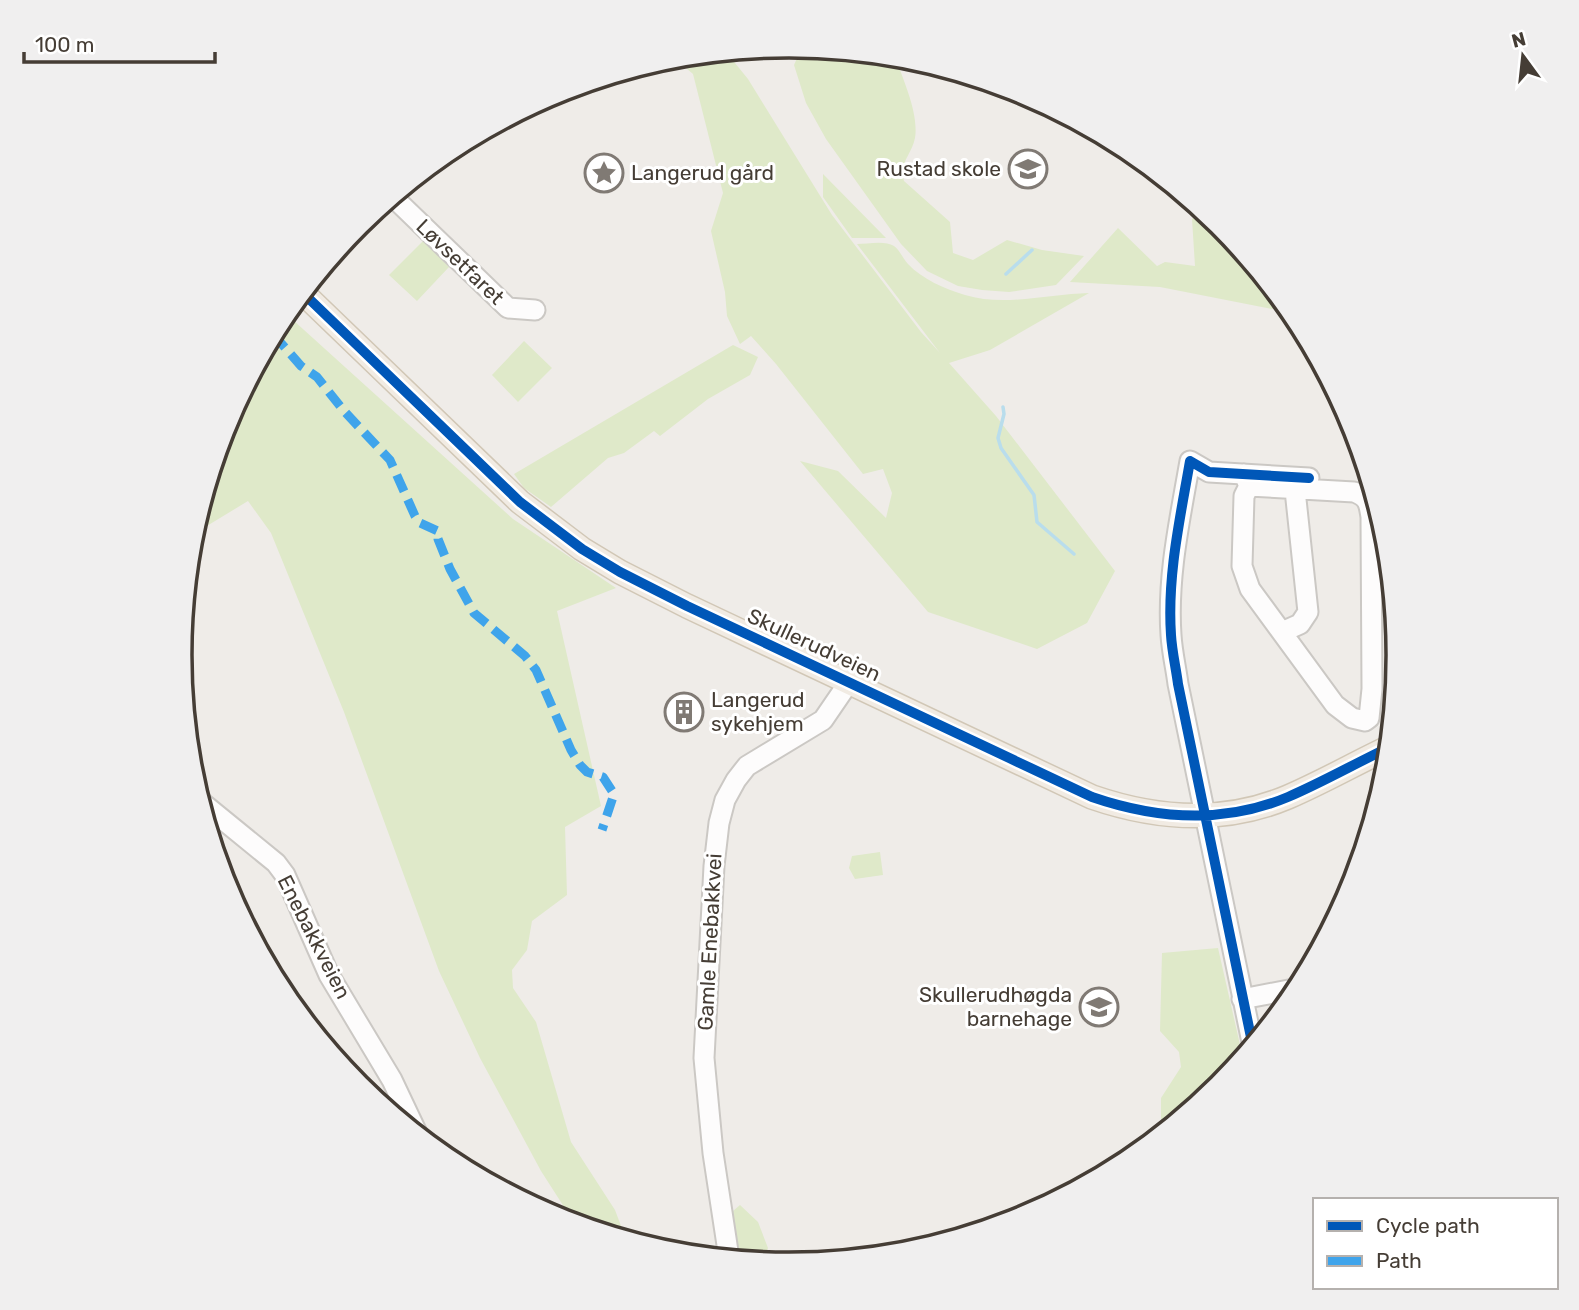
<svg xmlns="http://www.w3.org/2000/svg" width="1579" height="1310" viewBox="0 0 1579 1310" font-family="Rubik,sans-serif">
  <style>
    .green { fill: #dfe9c9 }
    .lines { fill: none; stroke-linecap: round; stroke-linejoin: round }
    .stream { stroke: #b9ddec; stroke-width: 3.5 }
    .minor-casing { stroke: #cbc8c4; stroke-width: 23 }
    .major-casing { stroke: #d1c7b6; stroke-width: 26 }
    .minor { stroke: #fdfcfc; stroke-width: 19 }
    .major { stroke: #f1ebe3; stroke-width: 23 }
    .rail-casing { stroke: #d9d8d8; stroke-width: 6 }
    .rail { stroke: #fff; stroke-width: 3.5; stroke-dasharray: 10; stroke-linecap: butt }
    .quiet { stroke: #3fa4eb; stroke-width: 9; stroke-dasharray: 18 9; stroke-linecap: butt }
    .cycleway-casing { stroke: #fff; stroke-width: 15 }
    .cycleway { stroke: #0057b8; stroke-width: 10 }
    .labels { text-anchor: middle; stroke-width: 6; stroke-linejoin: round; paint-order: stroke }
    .poi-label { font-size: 21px; fill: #453d35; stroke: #fff; text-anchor: end }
    .street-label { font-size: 21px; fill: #453d35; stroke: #fff }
    .rim { fill: none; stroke: #453d35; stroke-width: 3.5 }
  </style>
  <rect width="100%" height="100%" fill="#efece8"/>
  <!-- green -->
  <path class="green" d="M 802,47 L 895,56 C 903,80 919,113 915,138 C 912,154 898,164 904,181 L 950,222 L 953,253 L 973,260 L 1007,240 L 1042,250 L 1084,256 L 1056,285 L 1009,292 L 982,290 L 958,286 L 927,271 L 901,244 L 826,139 L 806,103 L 794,65 Z
    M 726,52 L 748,79 L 832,215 L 921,332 L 940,353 L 857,244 C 867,244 885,240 894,246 C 900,250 903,259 908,264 C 922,279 945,289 965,295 C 1004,307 1049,294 1089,293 L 990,350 L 949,363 L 996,416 L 1115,571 L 1087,623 L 1037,649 L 928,612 L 800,461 L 838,471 L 886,518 L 892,493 L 883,469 L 863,474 L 776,364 L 751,336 L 740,344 L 727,316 L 725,292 L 711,231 L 723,193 L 693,74 L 673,57 Z
    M 823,173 L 823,174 L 886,238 L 852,238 L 823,197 Z
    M 1204,210 L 1221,224 L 1293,313 L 1160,287 L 1070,282 L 1118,228 L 1157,266 L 1165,262 L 1195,266 L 1192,219 Z
    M 423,241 L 449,267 L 417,301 L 389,275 Z
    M 293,320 L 513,519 L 616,588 L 557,611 L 601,806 L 565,827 L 567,895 L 532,921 L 527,950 L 512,970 L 513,988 L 536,1022 L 571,1142 L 615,1210 L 626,1239 L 575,1224 L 541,1171 L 480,1058 L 439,971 L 344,712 L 271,533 L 248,501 L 192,535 L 227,421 L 272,336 Z
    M 524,341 L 552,368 L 518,402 L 492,375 Z
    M 733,345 L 758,357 L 750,375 L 708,399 L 660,436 L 654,431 L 624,453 L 608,458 L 551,507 L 524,488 L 514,474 Z
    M 880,852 L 883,875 L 855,879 L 849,868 L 852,856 Z
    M 1218,948 L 1243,1058 L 1220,1086 L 1161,1135 L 1161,1098 L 1181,1067 L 1179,1052 L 1160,1031 L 1162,953 Z
    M 740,1205 L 758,1222 L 768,1248 L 762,1262 L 735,1259 L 733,1211 Z"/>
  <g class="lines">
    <!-- stream -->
    <path class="stream" d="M 1006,274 L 1032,250
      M 1003,407 L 1004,414 L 998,438 L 1001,448 L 1034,495 L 1037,522 L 1074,554"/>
    <defs>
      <path id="minor" d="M 392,196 L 508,308 L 535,310
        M 1244,474 L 1249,486 L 1244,496 L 1242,566 L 1250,589 L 1335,705 L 1352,718 L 1365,721 L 1369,718 L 1372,689 L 1371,517 C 1369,503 1368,497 1354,492 L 1249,486
        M 1282,632 L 1300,624 L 1308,612 L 1295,490
        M 200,801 L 276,863 L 285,875 L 329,975 L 392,1080 L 418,1135
        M 1242,999 L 1299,988
        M 1253,1047 L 1178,684 C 1176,668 1172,652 1171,635 C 1167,576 1180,519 1190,461 L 1209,472 L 1309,478
        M 729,1258 L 713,1153 L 704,1058 L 714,866 L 719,823 L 725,800 L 736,780 L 747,766 L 823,720 L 849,682"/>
      <path id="major" d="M 302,292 L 520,502 L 582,549 L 620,572 L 687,606 L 1092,797 C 1156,819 1224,824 1288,797 C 1323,782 1356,763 1390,747"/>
    </defs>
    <!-- minor casing -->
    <use href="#minor" class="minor-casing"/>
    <!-- major casing -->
    <use href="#major" class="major-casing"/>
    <!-- minor -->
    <use href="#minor" class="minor"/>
    <!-- major -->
    <use href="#major" class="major"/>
    <defs>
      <path id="rail" d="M 1395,614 L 1396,687"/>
    </defs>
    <!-- rail casing -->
    <use href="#rail" class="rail-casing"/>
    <!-- rail -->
    <use href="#rail" class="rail"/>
    <!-- quiet -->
    <path class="quiet" d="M 273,334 L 301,366 L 317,377 L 344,411 L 390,460 L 415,516 L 420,523 L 438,531 L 438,539 L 450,569 L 474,613 L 525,656 L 536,670 L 571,750 L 580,765 L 587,772 L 603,777 L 614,794 L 602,830"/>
    <defs>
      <path id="cycleway" d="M 302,292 L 520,502 L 582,549 L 620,572 L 687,606 L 1092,797 C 1156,819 1224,824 1288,797 C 1323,782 1356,763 1390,747
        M 1253,1047 L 1178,684 C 1176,668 1172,652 1171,635 C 1167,576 1180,519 1190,461 L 1209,472 L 1309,478"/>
    </defs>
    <!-- cycleway casing -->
    <use href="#cycleway" class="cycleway-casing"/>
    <!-- cycleway -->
    <use href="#cycleway" class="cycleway"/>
  </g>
  <!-- icons -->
  <defs>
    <symbol id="school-ring" viewBox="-11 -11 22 22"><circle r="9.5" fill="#fff" stroke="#807a74" stroke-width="1.5"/><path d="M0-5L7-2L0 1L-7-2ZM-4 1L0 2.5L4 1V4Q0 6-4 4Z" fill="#807a74"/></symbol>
    <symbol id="sight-ring" viewBox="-11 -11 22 22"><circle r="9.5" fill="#fff" stroke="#807a74" stroke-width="1.5"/><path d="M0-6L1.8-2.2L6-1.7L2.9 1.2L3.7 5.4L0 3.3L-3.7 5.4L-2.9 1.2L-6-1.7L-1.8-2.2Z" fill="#807a74"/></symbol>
    <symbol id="building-ring" viewBox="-11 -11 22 22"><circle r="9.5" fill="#fff" stroke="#807a74" stroke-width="1.5"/><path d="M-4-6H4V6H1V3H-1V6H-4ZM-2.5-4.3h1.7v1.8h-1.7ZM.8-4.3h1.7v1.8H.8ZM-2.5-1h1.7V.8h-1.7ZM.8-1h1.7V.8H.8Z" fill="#807a74"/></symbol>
  </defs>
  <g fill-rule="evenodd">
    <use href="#school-ring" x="1006" y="147" width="44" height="44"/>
    <use href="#sight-ring" x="582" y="151" width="44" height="44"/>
    <use href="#building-ring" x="662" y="690" width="44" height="44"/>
    <use href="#school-ring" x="1077" y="985" width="44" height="44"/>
  </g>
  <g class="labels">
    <!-- poi labels -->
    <g class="poi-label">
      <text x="1001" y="176">Rustad skole</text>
      <text x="631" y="180" text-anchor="start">Langerud gård</text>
      <text x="711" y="707" text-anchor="start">Langerud<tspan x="711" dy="24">sykehjem</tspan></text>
      <text x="1072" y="1002">Skullerudhøgda<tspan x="1072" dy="24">barnehage</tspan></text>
    </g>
    <!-- street labels -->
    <g class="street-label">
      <text transform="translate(460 262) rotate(44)" y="7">Løvsetfaret</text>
      <text transform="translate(814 645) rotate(25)" y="7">Skullerudveien</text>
      <text transform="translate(314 937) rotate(63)" y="7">Enebakkveien</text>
      <text transform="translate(710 942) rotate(-87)" y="7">Gamle Enebakkvei</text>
    </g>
  </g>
  <!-- crop -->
  <path d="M0 0H1579V1310H0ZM192 655a597 597 0 1 1 1194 0a597 597 0 1 1-1194 0Z" fill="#f0efef" fill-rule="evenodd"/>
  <path class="rim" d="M192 655a597 597 0 1 1 1194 0a597 597 0 1 1-1194 0Z"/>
  <!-- legend -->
  <rect x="1313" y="1198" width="245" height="91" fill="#ffffff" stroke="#b5b1ae" stroke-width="2"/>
  <rect x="1327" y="1221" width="35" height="10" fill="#0057b8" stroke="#b5b1ae" stroke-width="2"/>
  <text x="1376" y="1233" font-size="21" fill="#453d35">Cycle path</text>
  <rect x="1327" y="1256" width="35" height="10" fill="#3fa4eb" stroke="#b5b1ae" stroke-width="2"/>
  <text x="1376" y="1268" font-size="21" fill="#453d35">Path</text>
  <!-- north arrow -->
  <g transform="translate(1523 56) rotate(345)" stroke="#ffffff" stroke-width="5" paint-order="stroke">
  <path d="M0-5L12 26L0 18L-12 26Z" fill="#453d35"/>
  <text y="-10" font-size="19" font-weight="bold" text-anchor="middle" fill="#453d35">N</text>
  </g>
  <!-- scale -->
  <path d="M24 52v10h191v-10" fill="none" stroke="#453d35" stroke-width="3.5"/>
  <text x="35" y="52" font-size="21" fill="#453d35" stroke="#ffffff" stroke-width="5" paint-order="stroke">100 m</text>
</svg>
